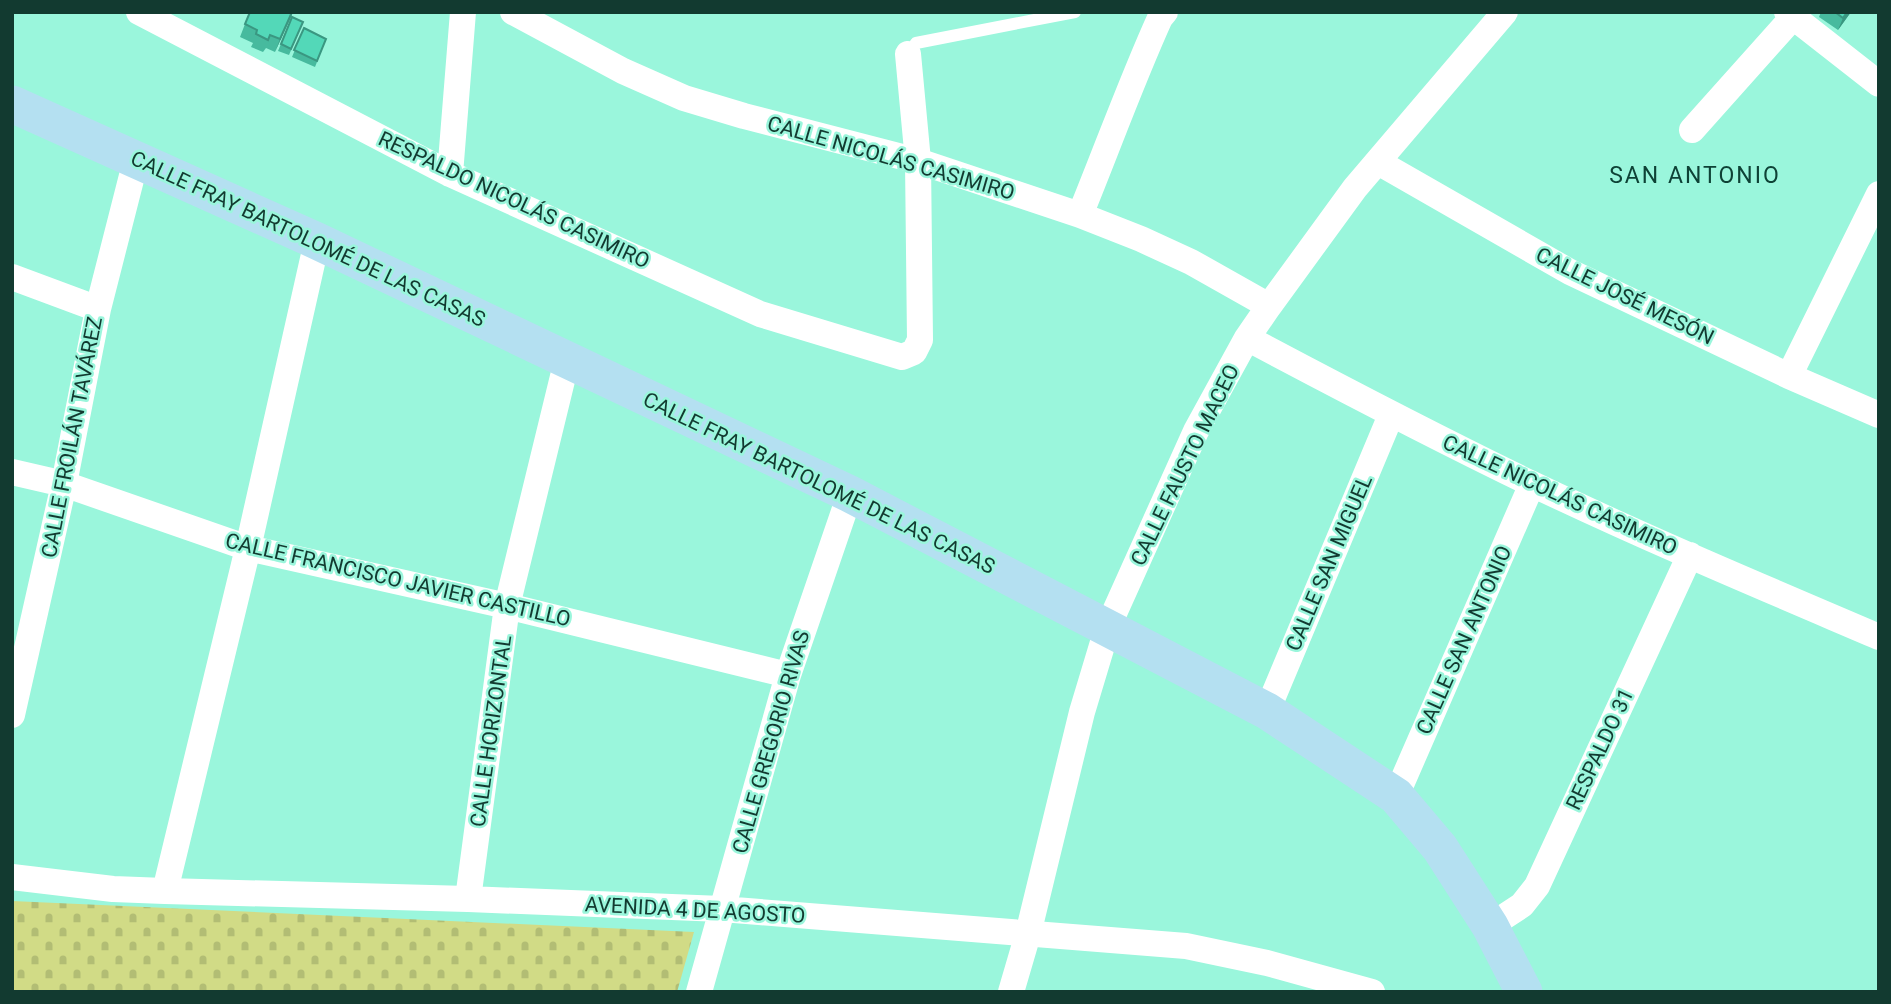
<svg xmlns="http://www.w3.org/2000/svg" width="1891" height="1004" viewBox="0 0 1891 1004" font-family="Roboto,sans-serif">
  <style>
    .cemetery { fill: url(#cemetery-stones) }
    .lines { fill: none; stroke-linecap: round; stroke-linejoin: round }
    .service { stroke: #fff; stroke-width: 12 }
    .minor { stroke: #fff; stroke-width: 26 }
    .secondary { stroke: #b4e0f1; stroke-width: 37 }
    .wall { fill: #47ba9e }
    .shaded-wall { fill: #3a9781 }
    .building { fill: #53d8b8; stroke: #3a9781; stroke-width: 2 }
    .labels { text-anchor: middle; stroke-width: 5; stroke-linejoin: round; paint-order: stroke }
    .street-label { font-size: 21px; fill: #123a30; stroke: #9af6dc }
    .neighbourhood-label { font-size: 23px; letter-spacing: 2px; fill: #0e4236; stroke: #9af6dc }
  </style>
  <defs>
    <pattern id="cemetery-stones" width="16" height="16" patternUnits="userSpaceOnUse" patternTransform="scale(1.75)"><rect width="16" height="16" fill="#d1db86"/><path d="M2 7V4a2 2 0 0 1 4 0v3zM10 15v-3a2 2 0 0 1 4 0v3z" fill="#b2bd74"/></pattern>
  </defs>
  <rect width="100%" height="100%" fill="#9af6dc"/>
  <!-- cemetery -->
  <path class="cemetery" d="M 12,901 L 694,932 L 677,992 L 12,992 Z"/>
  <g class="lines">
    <!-- service -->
    <path class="service" d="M 908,54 L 916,43 L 1075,12"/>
    <!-- minor -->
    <path class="minor" d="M 139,12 L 450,174 L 760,314 L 902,357 L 914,352 L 920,340 L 918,161 L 908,54
      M 513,12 L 623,71 L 684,98 L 744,116 L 918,161 L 1080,215 L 1141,239 L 1191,262 L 1269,306
      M 1787,12 L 1879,84
      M 1692,130 L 1793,17
      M 1378,162 L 1570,272 L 1789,376 L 1879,415
      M 450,174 L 463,12
      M 1080,215 C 1107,149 1131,82 1160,18 L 1165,12
      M 12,277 L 98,309
      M 1247,338 C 1341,388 1435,437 1530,483 C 1645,538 1762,587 1879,637
      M 1789,376 L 1879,194
      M 12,472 L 64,484 L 248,548 L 507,606 L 788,675
      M 1267,711 L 1391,415
      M 12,715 L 64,484 L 98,309 L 136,160
      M 1396,796 L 1532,484
      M 12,877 L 113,889 L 165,891 L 468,899 L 722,909 L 1186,946 L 1267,963 L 1372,992
      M 165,891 L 248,548 L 317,241
      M 468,899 L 507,606 L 567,360
      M 1490,926 L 1522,905 L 1537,886 L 1690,555
      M 699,992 L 788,675 L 850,494
      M 1011,992 L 1028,934 L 1082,712 L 1107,629 L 1196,431 L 1247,338 L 1269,306 L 1355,188 L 1505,12"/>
    <!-- secondary -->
    <path class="secondary" d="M 12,104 L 317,241 L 850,494 L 1267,711 L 1396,796 L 1440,848 L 1490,926 L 1524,992"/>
  </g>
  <!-- wall -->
  <path class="wall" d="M 293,12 L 275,52 L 266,48 L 263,52 L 251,47 L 253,43 L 240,37 L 245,24 Z
    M 1821,12 L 1851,12 L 1838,30 L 1819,17 Z
    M 292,17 L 303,22 L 289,55 L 278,51 Z
    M 304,28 L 326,39 L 315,67 L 292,57 Z"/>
  <!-- shaded-wall -->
  <path class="shaded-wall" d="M 292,12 L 293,12 L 275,52 L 280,39 Z
    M 1847,12 L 1851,12 L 1838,30 L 1843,18 Z"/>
  <!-- building -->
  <path class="building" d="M 250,12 L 292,12 L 280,39 L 270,35 L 268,40 L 256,34 L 257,30 L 245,24 Z
    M 1835,12 L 1847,12 L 1843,18 Z
    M 292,17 L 303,22 L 291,49 L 281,44 Z
    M 304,28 L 326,39 L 317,61 L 294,50 Z"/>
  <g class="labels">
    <!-- street labels -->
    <g class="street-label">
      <text transform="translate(891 158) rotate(16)" y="7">CALLE NICOLÁS CASIMIRO</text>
      <text transform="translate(514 200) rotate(25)" y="7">RESPALDO NICOLÁS CASIMIRO</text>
      <text transform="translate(308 239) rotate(25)" y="7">CALLE FRAY BARTOLOMÉ DE LAS CASAS</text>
      <text transform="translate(1625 296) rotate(26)" y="7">CALLE JOSÉ MESÓN</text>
      <text transform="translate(72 437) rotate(-79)" y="7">CALLE FROILÁN TAVÁREZ</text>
      <text transform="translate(1185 465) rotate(-64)" y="7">CALLE FAUSTO MACEO</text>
      <text transform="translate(819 483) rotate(26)" y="7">CALLE FRAY BARTOLOMÉ DE LAS CASAS</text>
      <text transform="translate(1560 495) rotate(25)" y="7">CALLE NICOLÁS CASIMIRO</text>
      <text transform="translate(1329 563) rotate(-67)" y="7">CALLE SAN MIGUEL</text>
      <text transform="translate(398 580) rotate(13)" y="7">CALLE FRANCISCO JAVIER CASTILLO</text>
      <text transform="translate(1464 640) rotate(-66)" y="7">CALLE SAN ANTONIO</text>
      <text transform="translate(491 731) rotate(-82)" y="7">CALLE HORIZONTAL</text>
      <text transform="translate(771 742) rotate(-74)" y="7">CALLE GREGORIO RIVAS</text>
      <text transform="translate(1600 749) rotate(-65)" y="7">RESPALDO 31</text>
      <text transform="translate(695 910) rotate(3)" y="7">AVENIDA 4 DE AGOSTO</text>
    </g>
    <!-- neighbourhood labels -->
    <g class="neighbourhood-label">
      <text x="1695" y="183">SAN ANTONIO</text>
    </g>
  </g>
  <!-- border -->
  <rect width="1891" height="1004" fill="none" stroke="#123a30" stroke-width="28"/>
</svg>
